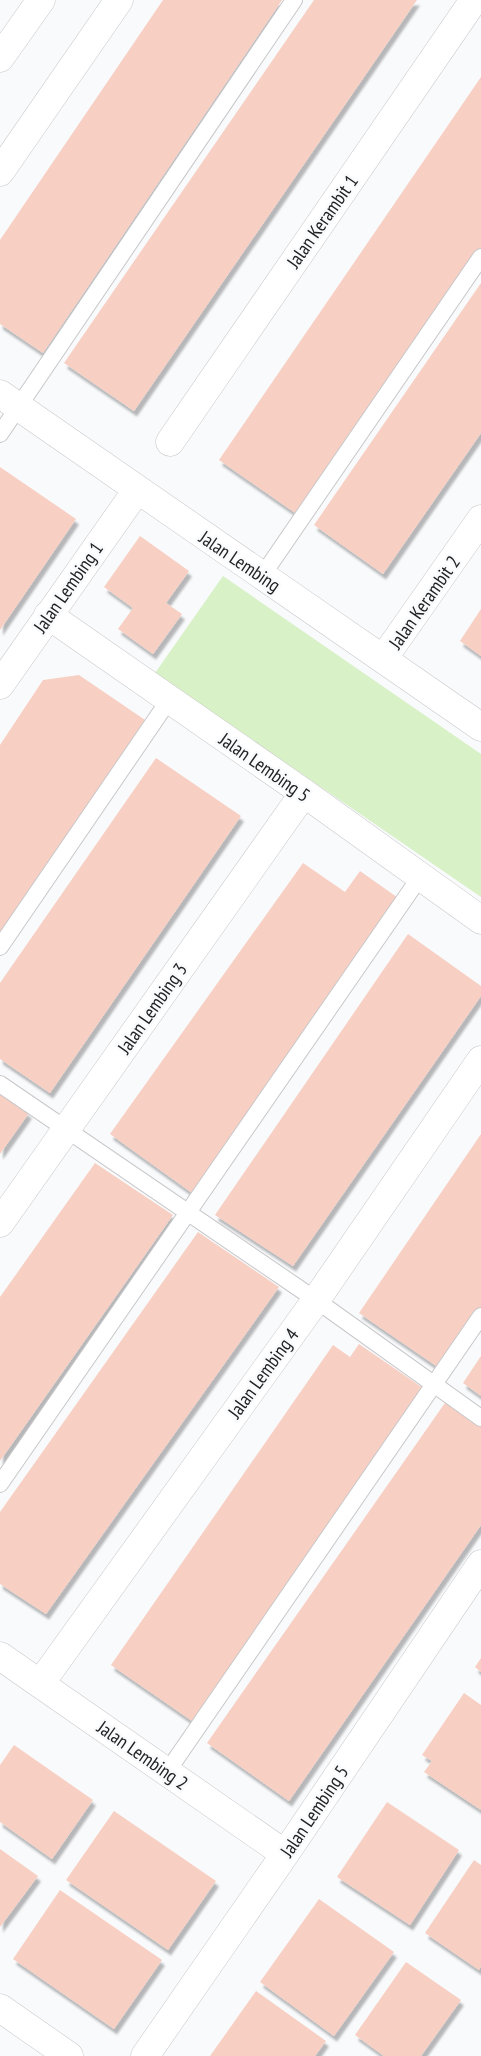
<svg xmlns="http://www.w3.org/2000/svg" width="481" height="2056" viewBox="0 0 481 2056" font-family="'PT Sans Narrow',sans-serif">
  <style>
    .green { fill: #d9f1c6 }
    .building { fill: #f8cfc3; filter: url(#shadow) }
    .lines { fill: none; stroke-linecap: round; stroke-linejoin: round }
    .lane-casing { stroke: #c8c8ca; stroke-width: 18 }
    .street-casing { stroke: #c8c8ca; stroke-width: 29 }
    .secondary-casing { stroke: #c8c8ca; stroke-width: 29 }
    .lane { stroke: #fff; stroke-width: 16 }
    .street { stroke: #fff; stroke-width: 28 }
    .secondary { stroke: #fff; stroke-width: 28 }
    .labels { text-anchor: middle; stroke-width: 5; stroke-linejoin: round; paint-order: stroke }
    .street-label { font-size: 19px; fill: #222223; stroke: #f9fafc }
  </style>
  <defs>
    <filter id="shadow"><feDropShadow dx="3" dy="5.5" stdDeviation="1" flood-color="#0004"/></filter>
  </defs>
  <rect width="100%" height="100%" fill="#f9fafc"/>
  <!-- green -->
  <path class="green" d="M 223,576 L 481,754 L 481,897 L 155,673 Z"/>
  <!-- building -->
  <path class="building" d="M 163,0 L 282,0 L 43,353 L 0,324 L 0,240 Z
    M 314,0 L 417,0 L 134,411 L 64,363 Z
    M 481,77 L 481,253 L 301,517 L 219,460 Z
    M 481,283 L 481,433 L 383,574 L 314,525 Z
    M 0,467 L 76,519 L 0,630 Z
    M 140,536 L 189,571 L 166,603 L 182,614 L 153,654 L 118,629 L 133,608 L 104,587 Z
    M 481,609 L 481,656 L 460,641 Z
    M 79,675 L 148,722 L 0,938 L 0,745 L 43,680 Z
    M 156,758 L 241,816 L 50,1093 L 0,1059 L 0,983 Z
    M 303,863 L 345,892 L 360,871 L 401,900 L 192,1193 L 110,1134 Z
    M 408,934 L 481,986 L 481,996 L 293,1266 L 215,1215 Z
    M 0,1093 L 29,1113 L 0,1154 Z
    M 481,1134 L 481,1313 L 442,1370 L 359,1313 Z
    M 95,1163 L 173,1215 L 0,1461 L 0,1297 Z
    M 198,1232 L 279,1287 L 46,1614 L 0,1584 L 0,1512 Z
    M 359,1344 L 423,1388 L 192,1721 L 111,1665 L 333,1345 L 350,1357 Z
    M 481,1356 L 481,1396 L 463,1383 Z
    M 447,1400 L 481,1424 L 481,1525 L 289,1801 L 207,1743 Z
    M 481,1658 L 481,1672 L 475,1667 Z
    M 464,1693 L 481,1705 L 481,1810 L 424,1772 L 432,1761 L 422,1755 Z
    M 14,1745 L 93,1800 L 52,1859 L 0,1822 L 0,1765 Z
    M 387,1802 L 459,1850 L 410,1925 L 337,1877 Z
    M 114,1811 L 216,1881 L 168,1950 L 66,1880 Z
    M 0,1849 L 38,1876 L 0,1927 Z
    M 474,1860 L 481,1865 L 481,1966 L 479,1970 L 425,1933 Z
    M 60,1890 L 162,1960 L 114,2029 L 13,1959 Z
    M 319,1899 L 394,1952 L 334,2036 L 260,1982 Z
    M 406,1962 L 461,2000 L 421,2056 L 384,2056 L 355,2035 Z
    M 256,1991 L 326,2041 L 315,2056 L 210,2056 Z"/>
  <g class="lines">
    <defs>
      <path id="lane" d="M 0,434 L 294,0
        M 262,576 L 481,257
        M 0,947 L 169,700
        M 0,1084 L 316,1300 L 481,1418
        M 0,1484 L 420,877
        M 167,1772 L 481,1316"/>
      <path id="street" d="M 0,172 L 119,0
        M 0,394 L 481,727
        M 170,442 L 474,0
        M 48,615 L 304,793 L 481,920
        M 383,659 L 481,519
        M 0,685 L 137,490
        M 0,1223 L 304,793
        M 0,1656 L 285,1854
        M 40,1684 L 316,1300 L 481,1060
        M 0,2008 L 69,2056
        M 145,2056 L 285,1854 L 481,1564"/>
      <path id="secondary" d="M 0,58 L 41,0"/>
    </defs>
    <!-- lane casing -->
    <use href="#lane" class="lane-casing"/>
    <!-- street casing -->
    <use href="#street" class="street-casing"/>
    <!-- secondary casing -->
    <use href="#secondary" class="secondary-casing"/>
    <!-- lane -->
    <use href="#lane" class="lane"/>
    <!-- street -->
    <use href="#street" class="street"/>
    <!-- secondary -->
    <use href="#secondary" class="secondary"/>
  </g>
  <g class="labels">
    <!-- street labels -->
    <g class="street-label">
      <text transform="translate(322 221) rotate(-55)" y="7">Jalan Kerambit 1</text>
      <text transform="translate(240 561) rotate(34)" y="7">Jalan Lembing</text>
      <text transform="translate(68 587) rotate(-55)" y="7">Jalan Lembing 1</text>
      <text transform="translate(424 602) rotate(-55)" y="7">Jalan Kerambit 2</text>
      <text transform="translate(265 767) rotate(35)" y="7">Jalan Lembing 5</text>
      <text transform="translate(152 1008) rotate(-55)" y="7">Jalan Lembing 3</text>
      <text transform="translate(263 1373) rotate(-54)" y="7">Jalan Lembing 4</text>
      <text transform="translate(143 1755) rotate(35)" y="7">Jalan Lembing 2</text>
      <text transform="translate(314 1811) rotate(-56)" y="7">Jalan Lembing 5</text>
    </g>
  </g>
</svg>
